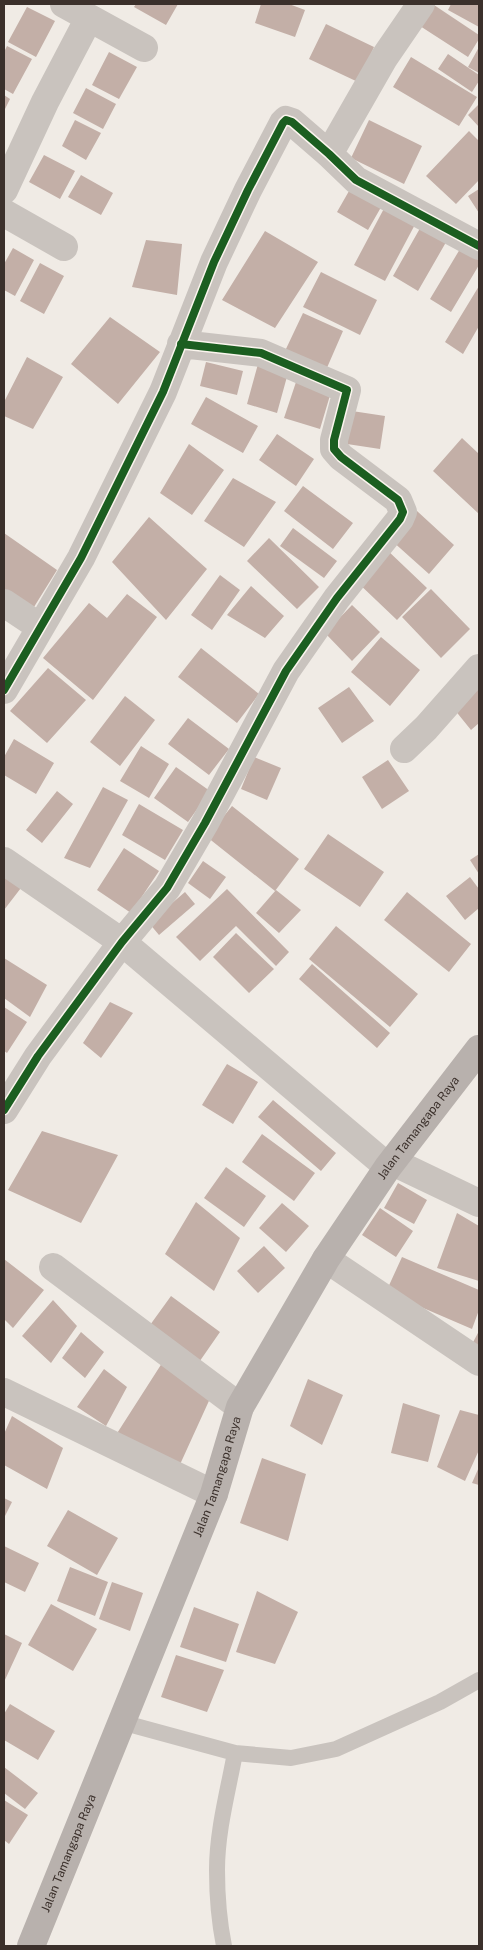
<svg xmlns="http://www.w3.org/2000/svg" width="483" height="1950" viewBox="0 0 483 1950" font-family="'Public Sans',sans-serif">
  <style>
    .building { fill: #c3afa7 }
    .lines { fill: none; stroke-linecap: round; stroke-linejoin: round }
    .lane { stroke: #c9c3be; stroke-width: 16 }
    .street { stroke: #c9c3be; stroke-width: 28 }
    .primary { stroke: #b8b1ad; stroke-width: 28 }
    .cycleway-casing { stroke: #fbf5ee; stroke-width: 11 }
    .cycleway { stroke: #1b5e20; stroke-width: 8 }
    .labels { text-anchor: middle; stroke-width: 4.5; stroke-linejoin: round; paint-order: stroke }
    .street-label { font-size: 12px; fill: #3b302b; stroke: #fbf5ee }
  </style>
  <rect width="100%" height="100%" fill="#f0ebe5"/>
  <!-- building -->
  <path class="building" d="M 136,4 L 178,4 L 166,25 L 134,7 Z
    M 261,4 L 289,4 L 305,10 L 295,37 L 255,23 Z
    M 451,4 L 479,4 L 479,27 L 448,10 Z
    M 434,5 L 479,35 L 479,39 L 468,57 L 420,26 Z
    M 27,7 L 55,21 L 36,57 L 8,42 Z
    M 326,24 L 374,47 L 358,82 L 309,59 Z
    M 7,46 L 32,59 L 13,94 L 4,89 L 4,52 Z
    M 479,47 L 479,73 L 468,67 Z
    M 109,52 L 137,67 L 119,99 L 92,85 Z
    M 448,54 L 479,75 L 479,81 L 472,92 L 438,69 Z
    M 411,57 L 477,97 L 459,126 L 393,87 Z
    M 86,88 L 116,104 L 103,129 L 73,113 Z
    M 4,95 L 10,99 L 4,111 Z
    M 479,104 L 479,127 L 468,115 Z
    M 75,120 L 101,133 L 86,160 L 62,146 Z
    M 369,120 L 422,146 L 404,184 L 351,158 Z
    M 469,131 L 479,141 L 479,180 L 456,204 L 426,176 Z
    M 44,155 L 75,171 L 60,199 L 29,182 Z
    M 81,175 L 113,193 L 101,215 L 68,197 Z
    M 353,184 L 384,202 L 368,230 L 337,212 Z
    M 479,189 L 479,213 L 468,196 Z
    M 388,201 L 419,217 L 385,281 L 354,265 Z
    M 423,223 L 449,237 L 418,291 L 393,276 Z
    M 265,231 L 318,262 L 275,328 L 222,300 Z
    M 146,240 L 182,244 L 177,295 L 132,287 Z
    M 13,248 L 34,260 L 15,296 L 4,290 L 4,264 Z
    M 460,249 L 479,260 L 479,265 L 451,312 L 430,299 Z
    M 40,263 L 64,276 L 44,314 L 20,301 Z
    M 321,272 L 377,300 L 360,335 L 303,307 Z
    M 479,286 L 479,326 L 463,354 L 445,342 Z
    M 303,313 L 343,331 L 326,370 L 285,351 Z
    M 110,317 L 160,352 L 118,404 L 71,364 Z
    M 27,357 L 63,377 L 33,429 L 4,416 L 4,402 Z
    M 206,362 L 243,371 L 237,395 L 200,386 Z
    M 258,364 L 288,373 L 277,413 L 247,404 Z
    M 296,382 L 331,392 L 320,429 L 284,418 Z
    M 206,397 L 258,426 L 243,453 L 191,424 Z
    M 352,411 L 385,416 L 380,449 L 347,444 Z
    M 277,434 L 314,459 L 296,486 L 259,460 Z
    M 462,438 L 479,454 L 479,514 L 433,471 Z
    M 189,444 L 224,470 L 192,515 L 160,493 Z
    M 233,478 L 276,502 L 244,547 L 204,521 Z
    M 303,486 L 353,523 L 333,549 L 284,511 Z
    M 417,511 L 454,545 L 429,574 L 391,540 Z
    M 149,517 L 207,569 L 166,620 L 112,562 Z
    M 293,528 L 337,561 L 324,578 L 280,546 Z
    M 4,533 L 57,570 L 29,615 L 4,597 Z
    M 269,538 L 319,587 L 297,609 L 247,561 Z
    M 385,548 L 427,588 L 397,620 L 355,580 Z
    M 220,575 L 240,590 L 212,630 L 191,615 Z
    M 251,586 L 284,616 L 265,638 L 227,615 Z
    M 431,589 L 470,629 L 441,658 L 402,617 Z
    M 127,594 L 157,617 L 93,700 L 43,658 L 89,603 L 107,618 Z
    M 352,605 L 380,632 L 352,661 L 325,633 Z
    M 381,637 L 420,670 L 390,706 L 351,672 Z
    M 201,648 L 259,694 L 237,723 L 178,677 Z
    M 48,668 L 86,700 L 47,743 L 10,711 Z
    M 479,681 L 479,723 L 471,730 L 450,704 Z
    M 349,687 L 374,721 L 342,743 L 318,708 Z
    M 125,696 L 155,720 L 120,766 L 90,742 Z
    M 188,718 L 229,749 L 209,775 L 168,744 Z
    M 14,739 L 54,763 L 36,794 L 4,775 L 4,757 Z
    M 141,746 L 169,764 L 149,798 L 120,781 Z
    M 254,757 L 281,768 L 267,800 L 241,789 Z
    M 388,760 L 409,791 L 382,809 L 362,777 Z
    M 176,767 L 210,791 L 188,822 L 154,798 Z
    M 103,787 L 128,800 L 90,868 L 64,858 Z
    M 57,791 L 73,804 L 42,843 L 26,830 Z
    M 139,804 L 183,830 L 165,860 L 122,835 Z
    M 232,806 L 299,859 L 275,891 L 207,837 Z
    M 328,834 L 384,872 L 360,907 L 304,869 Z
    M 124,848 L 159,871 L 131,913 L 97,890 Z
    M 479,854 L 479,874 L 470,860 Z
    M 203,861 L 226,877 L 210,899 L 188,883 Z
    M 4,871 L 24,884 L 4,910 Z
    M 470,877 L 479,889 L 479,908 L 465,920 L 446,896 Z
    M 227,889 L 289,952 L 276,966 L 236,926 L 200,961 L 176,937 Z
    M 276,890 L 301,910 L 279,933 L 256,913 Z
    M 185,892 L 195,904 L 159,935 L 149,923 Z
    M 407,892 L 471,944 L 449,972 L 384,920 Z
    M 336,926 L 418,994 L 390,1027 L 309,959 Z
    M 236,933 L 274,969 L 249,993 L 213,957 Z
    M 4,958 L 47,985 L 30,1017 L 4,998 Z
    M 312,964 L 390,1033 L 377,1048 L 299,979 Z
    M 110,1002 L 133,1013 L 101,1058 L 83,1043 Z
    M 4,1007 L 27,1022 L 7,1053 L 4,1051 Z
    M 227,1064 L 258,1082 L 233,1124 L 202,1105 Z
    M 273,1100 L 336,1153 L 321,1171 L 258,1117 Z
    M 42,1131 L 118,1155 L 81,1223 L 8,1190 Z
    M 262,1134 L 315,1173 L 294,1201 L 242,1162 Z
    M 226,1167 L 266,1196 L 244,1227 L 204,1198 Z
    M 398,1183 L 427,1200 L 414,1224 L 384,1208 Z
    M 196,1202 L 240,1238 L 214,1291 L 165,1254 Z
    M 282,1203 L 309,1226 L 286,1252 L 259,1228 Z
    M 380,1208 L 413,1231 L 396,1257 L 362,1235 Z
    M 457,1213 L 479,1226 L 479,1281 L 437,1268 Z
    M 264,1246 L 285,1268 L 258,1293 L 237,1271 Z
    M 402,1257 L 479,1290 L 479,1310 L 472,1329 L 386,1292 Z
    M 4,1259 L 44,1290 L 13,1328 L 4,1319 Z
    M 171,1296 L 220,1332 L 195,1368 L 145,1332 Z
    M 53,1300 L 77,1326 L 51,1363 L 22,1336 Z
    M 479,1331 L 479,1351 L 471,1346 Z
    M 81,1332 L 104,1352 L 85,1378 L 62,1358 Z
    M 164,1360 L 213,1392 L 177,1471 L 114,1438 Z
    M 104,1369 L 127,1387 L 106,1426 L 77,1407 Z
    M 308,1379 L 343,1395 L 322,1445 L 290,1426 Z
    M 403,1403 L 440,1415 L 428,1462 L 391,1453 Z
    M 460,1410 L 479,1415 L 479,1450 L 465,1481 L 437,1467 Z
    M 12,1416 L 63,1448 L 47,1489 L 4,1465 L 4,1434 Z
    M 262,1458 L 306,1474 L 288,1541 L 240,1523 Z
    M 479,1467 L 479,1485 L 472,1483 Z
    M 4,1498 L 12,1502 L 4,1518 Z
    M 68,1510 L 118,1538 L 97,1575 L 47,1546 Z
    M 4,1546 L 39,1563 L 25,1592 L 4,1582 Z
    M 70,1567 L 108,1582 L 95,1616 L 57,1601 Z
    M 112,1582 L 143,1593 L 130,1631 L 99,1619 Z
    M 257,1591 L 298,1612 L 275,1664 L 236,1652 Z
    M 51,1604 L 97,1629 L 73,1671 L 28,1645 Z
    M 194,1607 L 239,1624 L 226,1662 L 180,1647 Z
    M 4,1634 L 22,1643 L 4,1682 Z
    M 176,1655 L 224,1670 L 207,1712 L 161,1697 Z
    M 10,1704 L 55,1731 L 38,1760 L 4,1740 L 4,1714 Z
    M 4,1767 L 38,1793 L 25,1809 L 4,1793 Z
    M 4,1800 L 28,1815 L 9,1844 L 4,1840 Z"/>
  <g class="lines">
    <!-- lane -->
    <path class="lane" d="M 121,1722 L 235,1753 L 291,1758 L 336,1749 L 440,1702 L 479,1680
      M 224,1946 C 219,1921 217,1896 217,1870 C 217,1831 228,1791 235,1753"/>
    <!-- street -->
    <path class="street" d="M 64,4 L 144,48
      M 329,154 L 384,58 L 421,4
      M 4,190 L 45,102 L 89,18
      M 4,213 L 64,247
      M 4,603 L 40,627
      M 4,690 L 81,558 L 163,392 L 214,262 L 248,190 L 283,123 L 286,120 L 292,122 L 329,154 L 356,180 L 479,246
      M 404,749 L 426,728 L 479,668
      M 4,861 L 122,942 L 388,1167
      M 4,1110 L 38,1056 L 122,942 L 167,888 L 205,823 L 286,671 L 337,598 L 400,519 L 403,512 L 398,500 L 341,457 L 334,449 L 334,440 L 347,390 L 261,353 L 181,344
      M 393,1162 L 479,1203
      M 326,1259 L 479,1362
      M 53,1267 L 240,1407
      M 4,1392 L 214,1494"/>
    <!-- primary -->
    <path class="primary" id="s1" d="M 31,1946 L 214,1494 L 240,1407 L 326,1259 L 388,1167 L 479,1049"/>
    <defs>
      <path id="cycleway" d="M 4,690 L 81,558 L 163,392 L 214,262 L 248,190 L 283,123 L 286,120 L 292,122 L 329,154 L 356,180 L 479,246
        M 4,1110 L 38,1056 L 122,942 L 167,888 L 205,823 L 286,671 L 337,598 L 400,519 L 403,512 L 398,500 L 341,457 L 334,449 L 334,440 L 347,390 L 261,353 L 181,344"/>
    </defs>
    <!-- cycleway casing -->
    <use href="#cycleway" class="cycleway-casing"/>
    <!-- cycleway -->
    <use href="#cycleway" class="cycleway"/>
  </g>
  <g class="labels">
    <!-- street labels -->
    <g class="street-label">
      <text dy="4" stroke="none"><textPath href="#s1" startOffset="910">Jalan Tamangapa Raya</textPath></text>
      <text dy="4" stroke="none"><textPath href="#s1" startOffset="505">Jalan Tamangapa Raya</textPath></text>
      <text dy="4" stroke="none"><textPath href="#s1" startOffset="100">Jalan Tamangapa Raya</textPath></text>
    </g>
  </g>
  <!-- border -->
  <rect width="483" height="1950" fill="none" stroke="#3b302b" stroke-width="10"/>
</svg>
